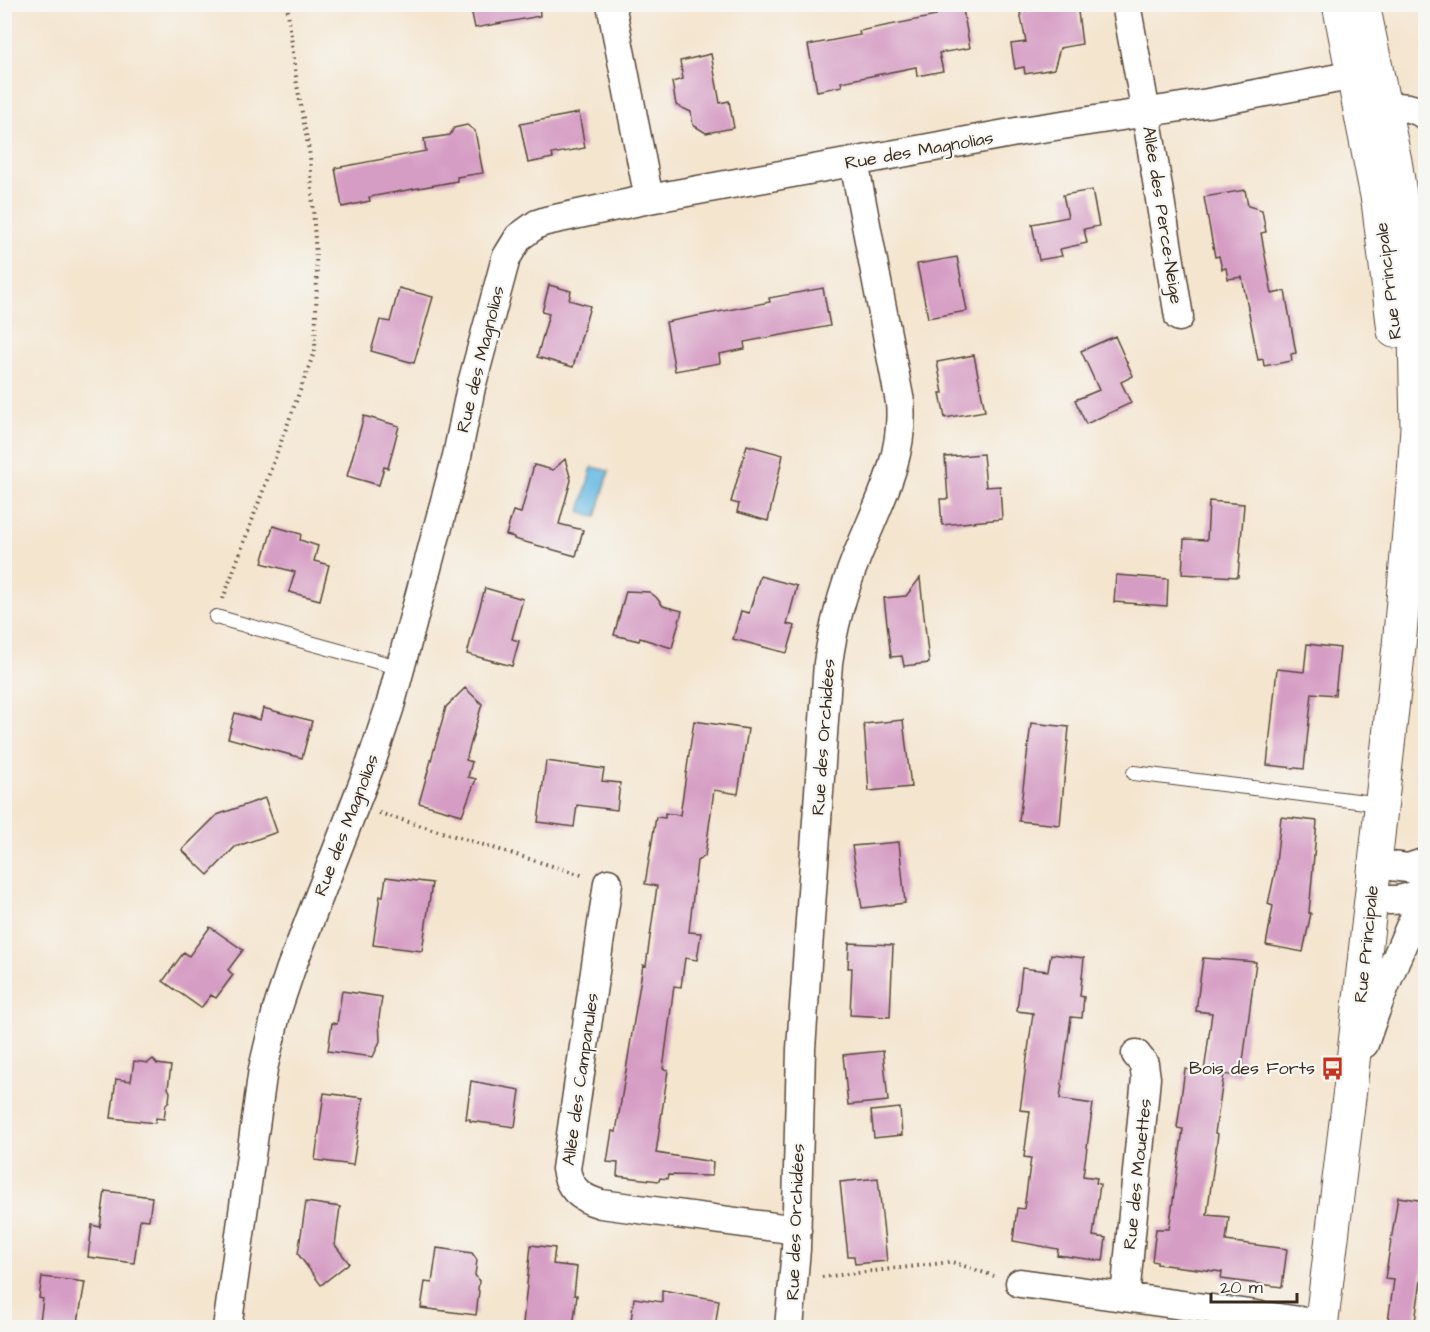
<svg xmlns="http://www.w3.org/2000/svg" width="1430" height="1332" viewBox="0 0 1430 1332" font-family="'Architects Daughter',sans-serif">
  <style>
    .water { fill: #67bae3; stroke: #517280; stroke-width: 1.5 }
    .building { fill: #d69dc4 }
    .lines { fill: none; stroke-linecap: round; stroke-linejoin: round }
    .service-casing { stroke: #574639; stroke-width: 16 }
    .minor-casing { stroke: #574639; stroke-width: 31 }
    .tertiary-casing { stroke: #574639; stroke-width: 35 }
    .path { stroke: #574639; stroke-width: 4; stroke-dasharray: 1.5 4.5; stroke-linecap: butt }
    .service { stroke: #fff; stroke-width: 14 }
    .minor { stroke: #fff; stroke-width: 28 }
    .tertiary { stroke: #fff; stroke-width: 33 }
    .labels { text-anchor: middle; stroke-width: 4.5; stroke-linejoin: round; paint-order: stroke }
    .street-label { font-size: 18px; fill: #3b2a1e; stroke: #f6f6f2 }
    .poi-label { font-size: 18px; fill: #3b2a1e; stroke: #f6f6f2; text-anchor: end }
  </style>
  <rect width="100%" height="100%" fill="#f6f6f2"/>
  <filter id="ink" filterUnits="userSpaceOnUse"><feTurbulence type="fractalNoise" baseFrequency=".0167" numOctaves="2"/><feDisplacementMap in="SourceGraphic" scale="12" xChannelSelector="R" yChannelSelector="G"/><feConvolveMatrix kernelMatrix="1 2 1 2 8 2 1 2 1" color-interpolation-filters="sRGB"/></filter>
  <filter id="wash" filterUnits="userSpaceOnUse"><feTurbulence type="fractalNoise" baseFrequency=".008" numOctaves="4" result="noise"/><feDisplacementMap in="SourceGraphic" scale="24" xChannelSelector="R" yChannelSelector="G"/><feGaussianBlur stdDeviation="1.35" result="paint"/><feColorMatrix in="noise" values="0 0 0 0 0 0 0 0 0 0 0 0 0 0 0 0 0 1.4 0 .05"/><feComposite in="paint" operator="in"/></filter>
  <g filter="url(#wash)">
    <rect width="100%" height="100%" fill="#f4e5cf"/>
    <!-- water -->
    <path class="water" d="M 592,467 L 609,471 L 596,517 L 580,512 Z"/>
    <g id="blocks">
      <!-- building -->
      <path class="building" d="M 470,4 L 539,4 L 540,16 L 475,28 Z
        M 934,4 L 962,4 L 970,48 L 939,53 L 943,71 L 917,76 L 916,67 L 841,82 L 842,86 L 817,91 L 808,45 L 860,35 L 859,31 L 936,16 Z
        M 1062,4 L 1077,4 L 1082,44 L 1060,48 L 1054,69 L 1025,74 L 1024,67 L 1015,69 L 1011,44 L 1026,42 L 1020,12 Z
        M 711,54 L 720,103 L 729,101 L 734,128 L 706,133 L 693,125 L 691,112 L 676,105 L 672,82 L 683,79 L 680,61 Z
        M 579,113 L 585,148 L 552,154 L 553,158 L 528,163 L 520,124 Z
        M 467,125 L 475,131 L 483,173 L 457,177 L 457,181 L 369,197 L 370,201 L 342,207 L 335,168 L 426,151 L 424,139 L 450,135 L 454,128 Z
        M 1092,190 L 1099,226 L 1084,229 L 1087,243 L 1060,249 L 1062,256 L 1039,260 L 1032,224 L 1068,217 L 1063,195 Z
        M 1245,190 L 1248,206 L 1262,210 L 1266,232 L 1261,233 L 1272,294 L 1285,291 L 1296,353 L 1291,354 L 1292,361 L 1264,366 L 1263,359 L 1258,360 L 1242,277 L 1228,279 L 1226,268 L 1222,269 L 1219,256 L 1215,257 L 1204,197 Z
        M 957,257 L 967,311 L 928,318 L 917,264 Z
        M 549,285 L 571,291 L 569,300 L 590,306 L 573,367 L 537,357 L 549,314 L 542,312 Z
        M 399,288 L 433,297 L 414,363 L 371,351 L 380,320 L 390,322 Z
        M 823,288 L 830,326 L 744,342 L 745,349 L 719,354 L 720,363 L 675,371 L 666,322 L 770,302 L 769,298 Z
        M 1115,336 L 1133,376 L 1121,382 L 1131,403 L 1086,424 L 1075,400 L 1099,390 L 1081,351 Z
        M 974,355 L 985,411 L 945,418 L 940,393 L 943,393 L 937,362 Z
        M 364,416 L 399,426 L 388,468 L 384,467 L 379,485 L 347,476 Z
        M 747,445 L 783,455 L 768,521 L 737,512 L 739,504 L 731,502 Z
        M 983,454 L 986,487 L 1000,486 L 1002,519 L 942,525 L 940,499 L 948,499 L 945,457 Z
        M 565,459 L 571,480 L 559,524 L 583,530 L 576,556 L 514,539 L 514,537 L 506,535 L 513,511 L 521,513 L 534,465 L 553,470 Z
        M 1209,501 L 1244,504 L 1238,577 L 1182,574 L 1184,539 L 1207,540 Z
        M 273,526 L 301,534 L 300,540 L 318,546 L 314,561 L 329,565 L 320,600 L 289,592 L 295,572 L 262,563 Z
        M 1116,575 L 1168,579 L 1167,606 L 1114,602 Z
        M 760,576 L 797,586 L 787,624 L 795,626 L 787,653 L 733,639 L 741,611 L 749,613 Z
        M 920,578 L 929,663 L 904,666 L 902,656 L 891,657 L 884,598 L 906,596 Z
        M 485,588 L 523,599 L 512,639 L 519,641 L 512,666 L 467,654 Z
        M 626,591 L 649,592 L 656,597 L 663,606 L 682,611 L 672,648 L 640,638 L 639,641 L 614,635 Z
        M 1307,644 L 1340,648 L 1335,695 L 1312,693 L 1304,769 L 1267,765 L 1277,669 L 1304,672 Z
        M 465,688 L 482,704 L 466,760 L 472,762 L 468,777 L 476,779 L 462,815 L 419,803 L 446,707 Z
        M 263,708 L 312,721 L 302,758 L 228,738 L 235,713 L 260,720 Z
        M 903,720 L 911,787 L 869,791 L 864,724 Z
        M 694,721 L 748,729 L 738,794 L 714,790 L 705,856 L 697,861 L 689,932 L 701,933 L 697,960 L 685,958 L 681,987 L 674,986 L 663,1069 L 668,1070 L 656,1153 L 713,1162 L 712,1176 L 668,1175 L 667,1179 L 660,1178 L 659,1181 L 617,1176 L 618,1163 L 607,1162 L 612,1131 L 616,1132 L 643,965 L 646,966 L 657,886 L 645,884 L 656,817 L 665,818 L 665,813 L 680,815 Z
        M 1031,723 L 1069,727 L 1060,825 L 1019,821 Z
        M 546,761 L 604,769 L 602,781 L 620,783 L 617,810 L 577,805 L 574,827 L 538,822 Z
        M 265,798 L 277,832 L 235,847 L 208,875 L 182,850 L 217,815 Z
        M 1281,817 L 1317,821 L 1309,913 L 1311,913 L 1303,952 L 1266,945 L 1273,906 L 1268,904 L 1275,872 Z
        M 899,842 L 905,903 L 862,908 L 852,846 Z
        M 386,877 L 432,883 L 422,951 L 373,945 L 380,896 L 383,896 Z
        M 210,927 L 243,950 L 228,970 L 233,975 L 216,998 L 211,995 L 201,1008 L 163,981 L 184,952 L 189,956 Z
        M 849,943 L 893,945 L 890,1017 L 850,1015 L 852,968 L 848,968 Z
        M 1051,954 L 1084,958 L 1080,996 L 1084,997 L 1082,1018 L 1071,1017 L 1060,1099 L 1093,1104 L 1083,1176 L 1097,1178 L 1096,1183 L 1100,1184 L 1093,1236 L 1106,1238 L 1103,1261 L 1057,1255 L 1058,1249 L 1013,1241 L 1017,1208 L 1024,1209 L 1031,1158 L 1024,1157 L 1030,1111 L 1020,1110 L 1033,1013 L 1017,1011 L 1022,968 L 1048,971 Z
        M 1203,958 L 1256,962 L 1241,1077 L 1224,1074 L 1215,1133 L 1218,1134 L 1207,1215 L 1229,1217 L 1226,1241 L 1287,1249 L 1282,1287 L 1221,1279 L 1222,1272 L 1157,1264 L 1157,1262 L 1152,1261 L 1156,1229 L 1169,1229 L 1183,1129 L 1177,1128 L 1185,1069 L 1204,1072 L 1212,1013 L 1196,1011 Z
        M 342,991 L 382,997 L 379,1018 L 380,1041 L 373,1057 L 328,1051 L 332,1023 L 337,1024 Z
        M 883,1051 L 888,1101 L 848,1105 L 843,1055 Z
        M 153,1059 L 157,1064 L 171,1066 L 168,1088 L 170,1092 L 169,1101 L 166,1104 L 164,1119 L 156,1118 L 155,1123 L 111,1118 L 116,1079 L 131,1081 L 134,1061 L 148,1063 Z
        M 471,1081 L 520,1090 L 515,1127 L 470,1121 L 470,1119 L 466,1119 Z
        M 324,1093 L 363,1098 L 353,1165 L 315,1160 Z
        M 900,1108 L 902,1135 L 874,1138 L 871,1111 Z
        M 878,1178 L 887,1261 L 855,1264 L 854,1256 L 848,1256 L 840,1182 Z
        M 105,1191 L 152,1197 L 149,1220 L 140,1219 L 134,1263 L 88,1257 L 92,1225 L 100,1227 Z
        M 1398,1197 L 1425,1201 L 1425,1253 L 1414,1328 L 1387,1328 L 1394,1280 L 1385,1279 Z
        M 306,1202 L 340,1207 L 335,1245 L 349,1263 L 321,1285 L 298,1254 Z
        M 531,1245 L 555,1248 L 553,1264 L 577,1267 L 574,1295 L 577,1295 L 573,1328 L 523,1324 Z
        M 437,1248 L 472,1253 L 477,1260 L 475,1275 L 479,1281 L 478,1290 L 479,1291 L 476,1315 L 421,1308 L 425,1282 L 432,1283 Z
        M 42,1277 L 85,1282 L 77,1328 L 39,1328 L 43,1299 L 39,1298 Z
        M 662,1290 L 719,1300 L 715,1328 L 630,1328 L 634,1298 L 662,1302 Z"/>
    </g>
  </g>
  <g filter="url(#ink)">
    <use href="#blocks" fill-opacity="0" stroke="#574639" stroke-width="1.5"/>
    <g class="lines">
      <defs>
        <path id="service" d="M 216,617 L 401,668
          M 1134,773 L 1381,804"/>
        <path id="minor" d="M 611,4 L 649,199
          M 1126,4 L 1146,113 L 1179,317
          M 1364,113 C 1385,109 1407,101 1426,116
          M 1374,864 L 1408,868 L 1426,862
          M 608,883 L 566,1169 C 569,1189 582,1199 601,1204 L 797,1230
          M 1371,899 C 1392,901 1408,902 1426,888
          M 1364,1044 C 1381,992 1402,942 1426,893
          M 1020,1283 L 1322,1324
          M 1125,1297 L 1146,1078 L 1144,1064 L 1136,1054
          M 227,1328 L 263,1069 L 277,1010 L 291,968 L 371,763 L 390,706 L 457,456 L 471,387 L 506,258 L 519,237 L 537,224 L 546,221 L 649,199 L 1022,131 L 1208,103 L 1375,71
          M 789,1328 L 796,1249 L 801,1049 L 828,663 C 833,626 843,591 857,556 C 877,506 905,458 900,402 L 854,162"/>
        <path id="tertiary" d="M 1339,4 L 1378,201 L 1394,331
          M 1321,1328 L 1350,1089 L 1399,646 L 1414,475 L 1417,427 L 1415,333 L 1409,252 L 1395,161 L 1363,4"/>
      </defs>
      <!-- service casing -->
      <use href="#service" class="service-casing"/>
      <!-- minor casing -->
      <use href="#minor" class="minor-casing"/>
      <!-- tertiary casing -->
      <use href="#tertiary" class="tertiary-casing"/>
      <!-- path -->
      <path class="path" d="M 223,599 L 315,350 L 317,275 L 310,156 L 297,85 L 287,4
        M 379,813 L 582,875
        M 822,1277 L 952,1262 L 994,1276"/>
      <!-- service -->
      <use href="#service" class="service"/>
      <!-- minor -->
      <use href="#minor" class="minor"/>
      <!-- tertiary -->
      <use href="#tertiary" class="tertiary"/>
    </g>
  </g>
  <!-- icons -->
  <defs>
    <symbol id="bus-bare" viewBox="-9 -9 18 18"><path d="M-5-6H5V4H4V6H2V4H-2V6H-4V4H-5ZM-3.5-4V0h7V-4ZM-3.5 1.2v1.5H-2V1.2ZM2 1.2v1.5H3.5V1.2Z" fill="#c8321e" stroke="#f6f6f2" stroke-width="2.5" paint-order="stroke"/></symbol>
  </defs>
  <g fill-rule="evenodd">
    <use href="#bus-bare" x="1316" y="1052" width="33" height="33"/>
  </g>
  <g class="labels">
    <!-- street labels -->
    <g class="street-label">
      <text transform="translate(919 150) rotate(-10)" y="6">Rue des Magnolias</text>
      <text transform="translate(1163 215) rotate(81)" y="6">Allée des Perce-Neige</text>
      <text transform="translate(1388 281) rotate(-97)" y="6">Rue Principale</text>
      <text transform="translate(480 359) rotate(-76)" y="6">Rue des Magnolias</text>
      <text transform="translate(823 737) rotate(-86)" y="6">Rue des Orchidées</text>
      <text transform="translate(346 825) rotate(-69)" y="6">Rue des Magnolias</text>
      <text transform="translate(1366 944) rotate(-84)" y="6">Rue Principale</text>
      <text transform="translate(580 1079) rotate(-82)" y="6">Allée des Campanules</text>
      <text transform="translate(1137 1174) rotate(-84)" y="6">Rue des Mouettes</text>
      <text transform="translate(795 1222) rotate(-88)" y="6">Rue des Orchidées</text>
    </g>
    <!-- poi labels -->
    <g class="poi-label">
      <text x="1315" y="1074">Bois des Forts</text>
    </g>
  </g>
  <!-- margin -->
  <rect width="1430" height="1332" fill="none" stroke="#f6f6f2" stroke-width="24"/>
  <!-- scale -->
  <path d="M1211 1293v9h86v-9" fill="none" stroke="#3b2a1e" stroke-width="3"/>
  <text x="1220" y="1293" font-size="18" fill="#3b2a1e" stroke="#f6f6f2" stroke-width="4.5" paint-order="stroke">20 m</text>
</svg>
